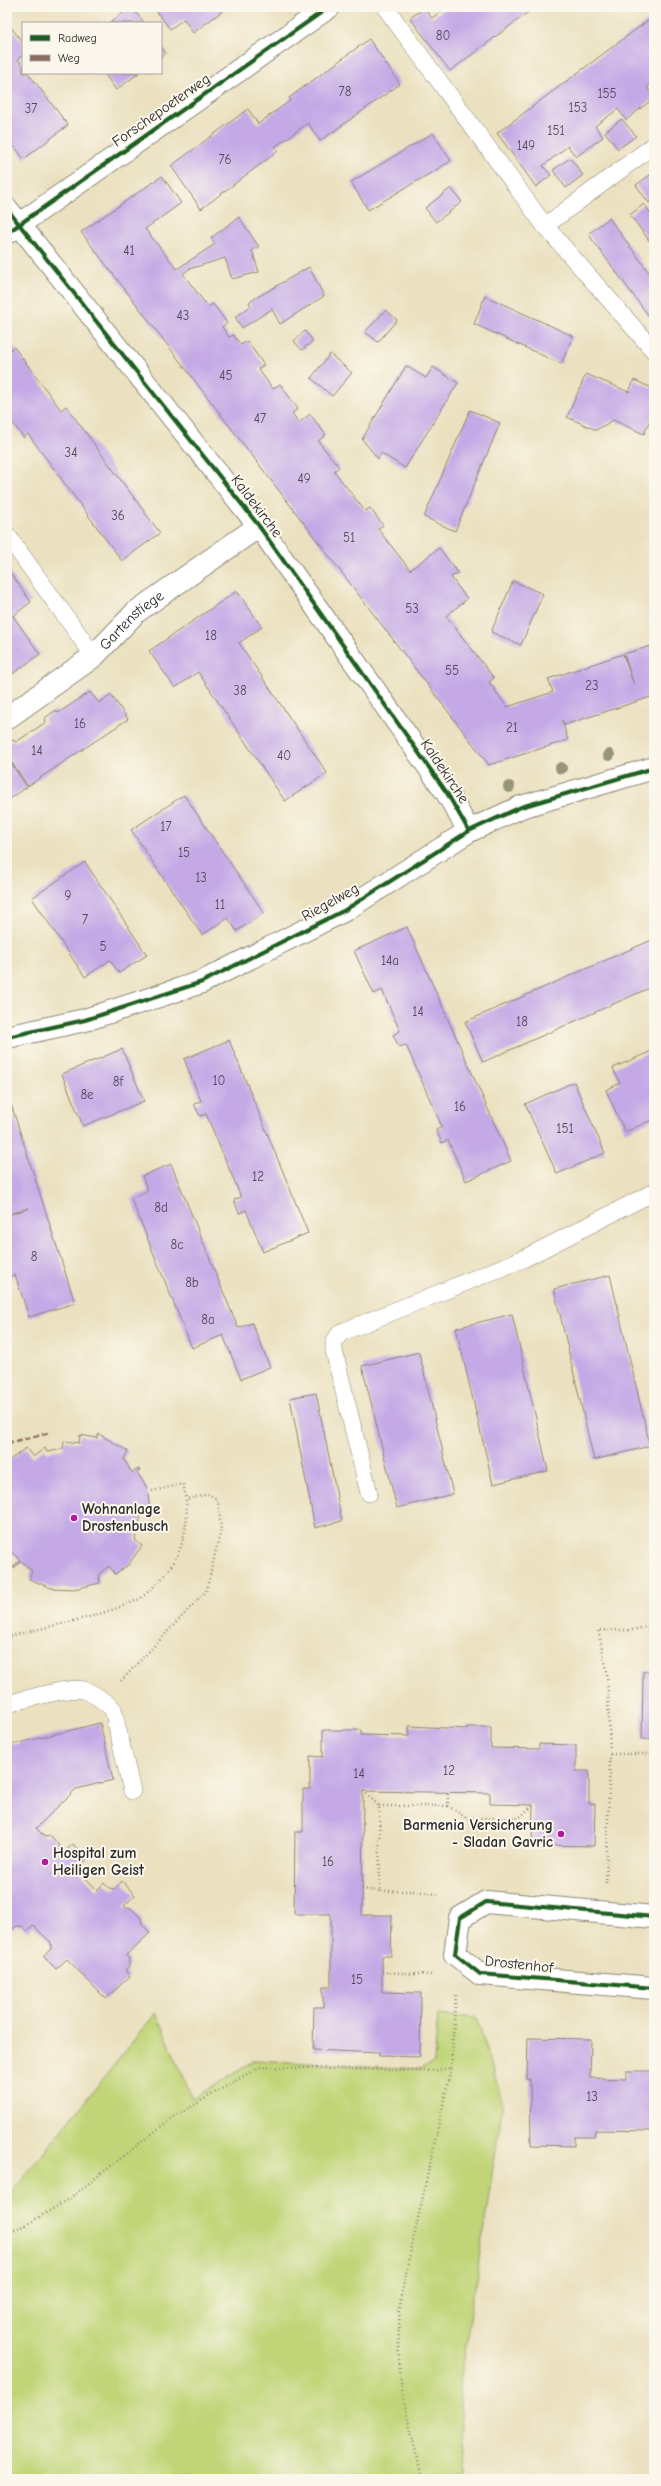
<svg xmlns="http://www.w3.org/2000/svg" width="661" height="2486" viewBox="0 0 661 2486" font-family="'Comic Neue',sans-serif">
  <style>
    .green { fill: #c1d578; stroke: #768052 }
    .building { fill: #c5a9e6 }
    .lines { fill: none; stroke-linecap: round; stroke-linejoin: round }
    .lane-casing { stroke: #8b8676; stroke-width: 18 }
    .street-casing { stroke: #8b8676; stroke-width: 24 }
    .path { stroke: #8b8676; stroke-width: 2.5; stroke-dasharray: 1 3; stroke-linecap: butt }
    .lane { stroke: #fff; stroke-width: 17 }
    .street { stroke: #fff; stroke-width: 22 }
    .quiet { stroke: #8d6e63; stroke-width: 3; stroke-dasharray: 6 3; stroke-linecap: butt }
    .cycleway-casing { stroke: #fbf7ec; stroke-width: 6 }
    .cycleway { stroke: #1b5e20; stroke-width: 4 }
    .tree { fill: #969578 }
    .poi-dot { fill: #b5179e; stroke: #fbf7ec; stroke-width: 1.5 }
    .labels { text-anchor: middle; stroke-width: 4; stroke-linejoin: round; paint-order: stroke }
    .number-label { font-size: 13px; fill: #524a5a }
    .street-label { font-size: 15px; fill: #2b2b2b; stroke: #fbf7ec }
    .poi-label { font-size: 15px; font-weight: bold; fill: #2b2b2b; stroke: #fbf7ec; text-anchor: start }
  </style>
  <rect width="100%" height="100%" fill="#fbf7ec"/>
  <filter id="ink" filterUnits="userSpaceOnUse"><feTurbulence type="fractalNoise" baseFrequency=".025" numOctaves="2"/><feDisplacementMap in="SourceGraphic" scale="8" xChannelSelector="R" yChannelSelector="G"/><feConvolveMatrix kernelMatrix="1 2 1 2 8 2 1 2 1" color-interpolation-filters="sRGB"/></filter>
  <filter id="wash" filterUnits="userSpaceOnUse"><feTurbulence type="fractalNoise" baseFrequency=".012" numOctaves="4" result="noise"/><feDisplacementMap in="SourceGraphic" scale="16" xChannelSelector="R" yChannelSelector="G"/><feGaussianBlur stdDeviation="0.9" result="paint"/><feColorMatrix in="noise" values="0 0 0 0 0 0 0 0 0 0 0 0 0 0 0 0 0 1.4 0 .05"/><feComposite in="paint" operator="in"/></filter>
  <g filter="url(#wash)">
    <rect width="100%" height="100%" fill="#ebe1c0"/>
    <!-- green -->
    <path class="green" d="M 156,2013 L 193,2099 L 254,2060 L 420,2069 L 434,2062 L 438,2015 L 477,2018 L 503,2103 L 459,2390 L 466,2479 L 7,2479 L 7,2198 Z"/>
    <g id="blocks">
      <!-- building -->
      <path class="building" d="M 131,7 L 145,23 L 109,23 Z
        M 153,7 L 228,7 L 193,33 L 184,19 L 170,29 Z
        M 447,7 L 535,7 L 450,71 L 410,18 L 424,8 L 432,18 Z
        M 654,16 L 654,82 L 647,87 L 654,98 L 626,120 L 618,109 L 595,126 L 603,137 L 576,157 L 568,146 L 543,166 L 551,175 L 536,187 L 497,133 Z
        M 7,22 L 23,43 L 23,55 L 18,59 L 23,66 L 23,73 L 28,73 L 68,125 L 24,159 L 7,137 Z
        M 369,39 L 400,84 L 320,141 L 308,123 L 275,147 L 278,151 L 201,209 L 171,166 L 248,109 L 258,124 L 291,100 L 289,98 Z
        M 161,46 L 166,53 L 161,57 Z
        M 104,73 L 139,73 L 116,90 Z
        M 622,119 L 636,136 L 618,149 L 605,132 Z
        M 433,133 L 451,161 L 368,210 L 351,182 Z
        M 570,158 L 583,175 L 566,188 L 553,170 Z
        M 653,173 L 654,200 L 649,203 L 636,185 Z
        M 162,176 L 181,203 L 145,229 L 177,269 L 215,244 L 211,238 L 239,217 L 259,247 L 252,250 L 259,272 L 232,279 L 225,258 L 189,269 L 183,274 L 208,307 L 213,304 L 227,323 L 222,327 L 229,337 L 233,335 L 241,345 L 247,341 L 264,365 L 258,369 L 273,389 L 280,384 L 298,409 L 292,413 L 299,423 L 310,414 L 326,435 L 318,441 L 339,467 L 334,471 L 365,511 L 370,508 L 383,525 L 378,529 L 410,570 L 439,548 L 458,573 L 451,577 L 467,599 L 446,616 L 494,678 L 489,682 L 507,707 L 553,692 L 548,679 L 623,654 L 634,685 L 624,654 L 654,645 L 654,696 L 564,725 L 562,720 L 568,740 L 489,765 L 81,232 Z
        M 451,188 L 462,202 L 436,222 L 425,208 Z
        M 644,204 L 652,215 L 654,213 L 654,247 L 630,215 Z
        M 609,218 L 654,279 L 654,323 L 588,234 Z
        M 309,267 L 324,296 L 280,324 L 272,309 L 242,328 L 235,317 L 251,306 L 249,302 Z
        M 485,296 L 573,336 L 561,364 L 474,324 Z
        M 386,310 L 397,320 L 378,342 L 365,332 Z
        M 305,331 L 313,341 L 302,350 L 294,341 Z
        M 14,347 L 61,410 L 66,406 L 160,533 L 122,561 L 28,434 L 24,438 L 7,415 L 7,352 Z
        M 330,354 L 352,373 L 332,396 L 311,378 Z
        M 406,366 L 426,378 L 433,367 L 458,383 L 405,468 L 381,453 L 378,459 L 362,439 Z
        M 586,374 L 629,392 L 634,380 L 654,389 L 654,411 L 644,434 L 613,420 L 596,430 L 567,417 Z
        M 470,410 L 500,423 L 455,531 L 424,517 Z
        M 7,568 L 31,602 L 13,616 L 40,654 L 7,678 Z
        M 513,581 L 543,594 L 521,645 L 491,632 Z
        M 237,591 L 262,627 L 239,643 L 327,773 L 285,801 L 198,672 L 175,688 L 149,651 Z
        M 90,692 L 99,703 L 111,695 L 128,719 L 28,786 L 7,756 L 7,744 L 13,740 L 16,742 L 46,722 L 45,718 L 56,710 L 58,713 Z
        M 7,757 L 27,787 L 7,801 Z
        M 184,795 L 264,913 L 237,931 L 228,918 L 202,935 L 131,830 Z
        M 85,862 L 147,955 L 119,973 L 110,960 L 85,977 L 32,898 Z
        M 407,927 L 511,1161 L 466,1181 L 448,1140 L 442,1143 L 436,1130 L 442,1127 L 406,1045 L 399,1047 L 393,1035 L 400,1031 L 382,990 L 374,994 L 354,951 Z
        M 654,939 L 654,986 L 483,1062 L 465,1022 Z
        M 229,1040 L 308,1233 L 263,1252 L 246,1210 L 239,1213 L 234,1200 L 241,1197 L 206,1114 L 200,1116 L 194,1104 L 201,1101 L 184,1059 Z
        M 122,1049 L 144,1101 L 83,1126 L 62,1074 Z
        M 654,1050 L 654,1119 L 625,1132 L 606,1090 L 620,1083 L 613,1068 Z
        M 574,1082 L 605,1153 L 557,1174 L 525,1104 Z
        M 11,1104 L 75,1303 L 29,1317 L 15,1275 L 8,1277 L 7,1274 L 7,1262 L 10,1261 L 7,1250 L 7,1215 L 29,1208 L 7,1215 L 7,1105 Z
        M 171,1164 L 238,1328 L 252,1323 L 270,1367 L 241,1379 L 223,1335 L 192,1348 L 131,1198 L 148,1191 L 142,1176 Z
        M 610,1275 L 650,1446 L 594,1460 L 554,1289 Z
        M 512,1314 L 548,1471 L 493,1484 L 456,1328 Z
        M 419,1352 L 453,1494 L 397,1508 L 362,1366 Z
        M 316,1393 L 342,1521 L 315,1528 L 290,1398 Z
        M 99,1434 L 128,1451 L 124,1459 L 132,1473 L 138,1469 L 140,1470 L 137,1472 L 147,1488 L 150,1509 L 142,1511 L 139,1525 L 148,1526 L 148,1529 L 138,1527 L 135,1540 L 142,1546 L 128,1565 L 115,1574 L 109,1566 L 98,1575 L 100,1583 L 74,1589 L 51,1588 L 29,1579 L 32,1571 L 21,1561 L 14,1568 L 13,1567 L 20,1560 L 9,1550 L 7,1551 L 7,1462 L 26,1448 L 33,1457 L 45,1448 L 47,1452 L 63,1449 L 64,1441 L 79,1443 L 80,1435 L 97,1438 Z
        M 643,1671 L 654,1671 L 654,1739 L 642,1739 Z
        M 100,1723 L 113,1780 L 76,1789 L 36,1828 L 45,1837 L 51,1836 L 60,1846 L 62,1854 L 73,1844 L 87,1859 L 79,1865 L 79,1871 L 97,1890 L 104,1883 L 109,1888 L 115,1889 L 122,1881 L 135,1895 L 124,1906 L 126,1908 L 131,1908 L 141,1918 L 142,1924 L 150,1933 L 126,1955 L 129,1959 L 129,1966 L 125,1970 L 130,1976 L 106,1999 L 67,1959 L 56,1969 L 43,1956 L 51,1949 L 51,1943 L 33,1925 L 27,1931 L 22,1926 L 16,1926 L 7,1934 L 7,1746 Z
        M 409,1726 L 467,1729 L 467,1727 L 491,1727 L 491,1748 L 539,1749 L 539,1744 L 576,1745 L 576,1771 L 589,1771 L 589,1804 L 595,1804 L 594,1846 L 532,1845 L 533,1805 L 490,1804 L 490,1793 L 363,1791 L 362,1915 L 392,1915 L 391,1956 L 382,1956 L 382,1992 L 421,1993 L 420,2057 L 379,2056 L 379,2053 L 313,2050 L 314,2007 L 323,2007 L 323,1987 L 331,1987 L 331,1914 L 294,1914 L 295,1832 L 303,1832 L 303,1789 L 310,1789 L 310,1756 L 323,1757 L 323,1730 L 361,1730 L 361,1735 L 409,1736 Z
        M 528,2038 L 591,2039 L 590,2078 L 626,2079 L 626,2071 L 654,2071 L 654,2131 L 595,2130 L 594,2137 L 574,2137 L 574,2146 L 531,2145 L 530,2079 L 527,2079 Z"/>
    </g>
  </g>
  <g filter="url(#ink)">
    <use href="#blocks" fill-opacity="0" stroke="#8b8676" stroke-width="1"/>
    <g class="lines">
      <defs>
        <path id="lane" d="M 385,7 L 545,226 L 654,351
          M 545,226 L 654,145
          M 7,535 L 94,656
          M 369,1493 L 334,1351 L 334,1342 L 340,1333 L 523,1259 L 654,1192
          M 7,1704 C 24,1700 69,1686 84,1690 C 94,1693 105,1702 113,1709 L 132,1791"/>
        <g id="street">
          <path d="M 7,209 L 259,526 L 447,793 L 469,831"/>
          <path d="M 7,233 L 329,7"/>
          <path id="s1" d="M 7,718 L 94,656 L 136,612 L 259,526"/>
          <path d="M 7,1037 L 85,1020 L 202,982 L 345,910 L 469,831 L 521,807 L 654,768"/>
          <path d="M 654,1917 L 486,1902 L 460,1918 L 455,1954 L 480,1974 L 654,1988"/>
        </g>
      </defs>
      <!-- lane casing -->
      <use href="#lane" class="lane-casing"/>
      <!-- street casing -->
      <use href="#street" class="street-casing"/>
      <!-- path -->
      <path class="path" d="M 7,1637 C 48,1626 98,1618 137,1600 C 142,1598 147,1593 151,1589 C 182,1563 193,1523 183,1484 L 152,1491
        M 121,1681 L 206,1591 L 221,1530 L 218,1500 L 209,1494 L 187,1499
        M 610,1754 L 654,1754
        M 363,1791 L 379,1806 L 380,1891 L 416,1891 L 440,1895
        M 379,1806 L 448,1806 L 448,1792
        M 448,1806 L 467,1818 L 519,1818 L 533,1805
        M 606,1883 L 610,1754 L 607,1671 L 598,1630 L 632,1630 L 654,1625
        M 362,1889 L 380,1891
        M 382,1972 L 433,1975
        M 451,2068 L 456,1993
        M 7,2234 L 33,2221 L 70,2198 L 172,2118 L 259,2067 L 430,2071 L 451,2068 L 401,2296 C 398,2329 397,2362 403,2395 C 408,2423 416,2451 422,2479"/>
      <!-- lane -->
      <use href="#lane" class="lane"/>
      <!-- street -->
      <use href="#street" class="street"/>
      <!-- quiet -->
      <path class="quiet" d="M 7,1443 L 49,1433"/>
      <defs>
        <path id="cycleway" d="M 7,209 L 259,526 L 447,793 L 469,831
          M 7,233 L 329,7
          M 7,1037 L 85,1020 L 202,982 L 345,910 L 469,831 L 521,807 L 654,768
          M 654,1917 L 486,1902 L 460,1918 L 455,1954 L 480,1974 L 654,1988"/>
      </defs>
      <!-- cycleway casing -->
      <use href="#cycleway" class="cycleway-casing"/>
      <!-- cycleway -->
      <use href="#cycleway" class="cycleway"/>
    </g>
    <!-- trees -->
    <g class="tree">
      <circle cx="609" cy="755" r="6"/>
      <circle cx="561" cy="768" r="6"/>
      <circle cx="509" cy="787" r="6"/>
    </g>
  </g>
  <!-- markers -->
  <g class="poi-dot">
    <circle cx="74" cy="1518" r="4"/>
    <circle cx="561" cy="1834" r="4"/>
    <circle cx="45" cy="1862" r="4"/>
  </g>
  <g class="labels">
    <!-- number labels -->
    <g class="number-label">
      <text x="443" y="40">80</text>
      <text x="345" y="96">78</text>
      <text x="607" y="98">155</text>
      <text x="578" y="112">153</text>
      <text x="31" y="113">37</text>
      <text x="556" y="135">151</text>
      <text x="526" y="150">149</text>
      <text x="225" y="164">76</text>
      <text x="129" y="255">41</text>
      <text x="183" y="320">43</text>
      <text x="226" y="380">45</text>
      <text x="260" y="423">47</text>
      <text x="71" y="457">34</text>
      <text x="304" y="483">49</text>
      <text x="118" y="520">36</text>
      <text x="349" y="542">51</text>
      <text x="412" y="613">53</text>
      <text x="211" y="640">18</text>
      <text x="452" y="675">55</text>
      <text x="592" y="690">23</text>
      <text x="240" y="695">38</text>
      <text x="80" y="728">16</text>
      <text x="512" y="732">21</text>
      <text x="37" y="755">14</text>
      <text x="284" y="760">40</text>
      <text x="166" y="831">17</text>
      <text x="184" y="857">15</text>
      <text x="201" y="882">13</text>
      <text x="68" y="900">9</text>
      <text x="220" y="909">11</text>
      <text x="85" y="924">7</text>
      <text x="103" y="951">5</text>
      <text x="390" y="965">14a</text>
      <text x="418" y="1016">14</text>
      <text x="522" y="1026">18</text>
      <text x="219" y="1085">10</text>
      <text x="118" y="1086">8f</text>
      <text x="87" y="1099">8e</text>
      <text x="460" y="1111">16</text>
      <text x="565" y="1133">151</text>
      <text x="258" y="1181">12</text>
      <text x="161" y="1212">8d</text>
      <text x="177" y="1249">8c</text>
      <text x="34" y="1261">8</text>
      <text x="192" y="1287">8b</text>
      <text x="208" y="1324">8a</text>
      <text x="449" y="1775">12</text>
      <text x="359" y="1778">14</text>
      <text x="328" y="1866">16</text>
      <text x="357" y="1984">15</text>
      <text x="592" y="2101">13</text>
    </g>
    <!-- street labels -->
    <g class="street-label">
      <text transform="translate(161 110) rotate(-35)" y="5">Forschepoeterweg</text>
      <text transform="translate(257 506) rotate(53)" y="5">Kaldekirche</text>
      <text dy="5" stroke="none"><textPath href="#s1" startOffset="159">Gartenstiege</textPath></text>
      <text transform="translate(445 771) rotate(56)" y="5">Kaldekirche</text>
      <text transform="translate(330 902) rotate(-29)" y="5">Riegelweg</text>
      <text transform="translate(519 1964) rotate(6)" y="5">Drostenhof</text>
    </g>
    <!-- poi labels -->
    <g class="poi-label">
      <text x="82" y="1514">Wohnanlage<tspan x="82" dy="17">Drostenbusch</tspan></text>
      <text x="553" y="1830" text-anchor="end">Barmenia Versicherung<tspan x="553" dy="17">- Sladan Gavric</tspan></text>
      <text x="53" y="1858">Hospital zum<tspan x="53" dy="17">Heiligen Geist</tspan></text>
    </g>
  </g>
  <!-- margin -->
  <rect width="661" height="2486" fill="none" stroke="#fbf7ec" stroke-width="24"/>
  <!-- legend -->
  <rect x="22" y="22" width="140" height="52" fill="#fbf7ec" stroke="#a8a59f"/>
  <rect x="30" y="35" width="20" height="6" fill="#1b5e20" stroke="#a8a59f"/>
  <text x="58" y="42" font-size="12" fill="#2b2b2b">Radweg</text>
  <rect x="30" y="55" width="20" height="6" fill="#8d6e63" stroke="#a8a59f"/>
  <text x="58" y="62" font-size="12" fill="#2b2b2b">Weg</text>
</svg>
